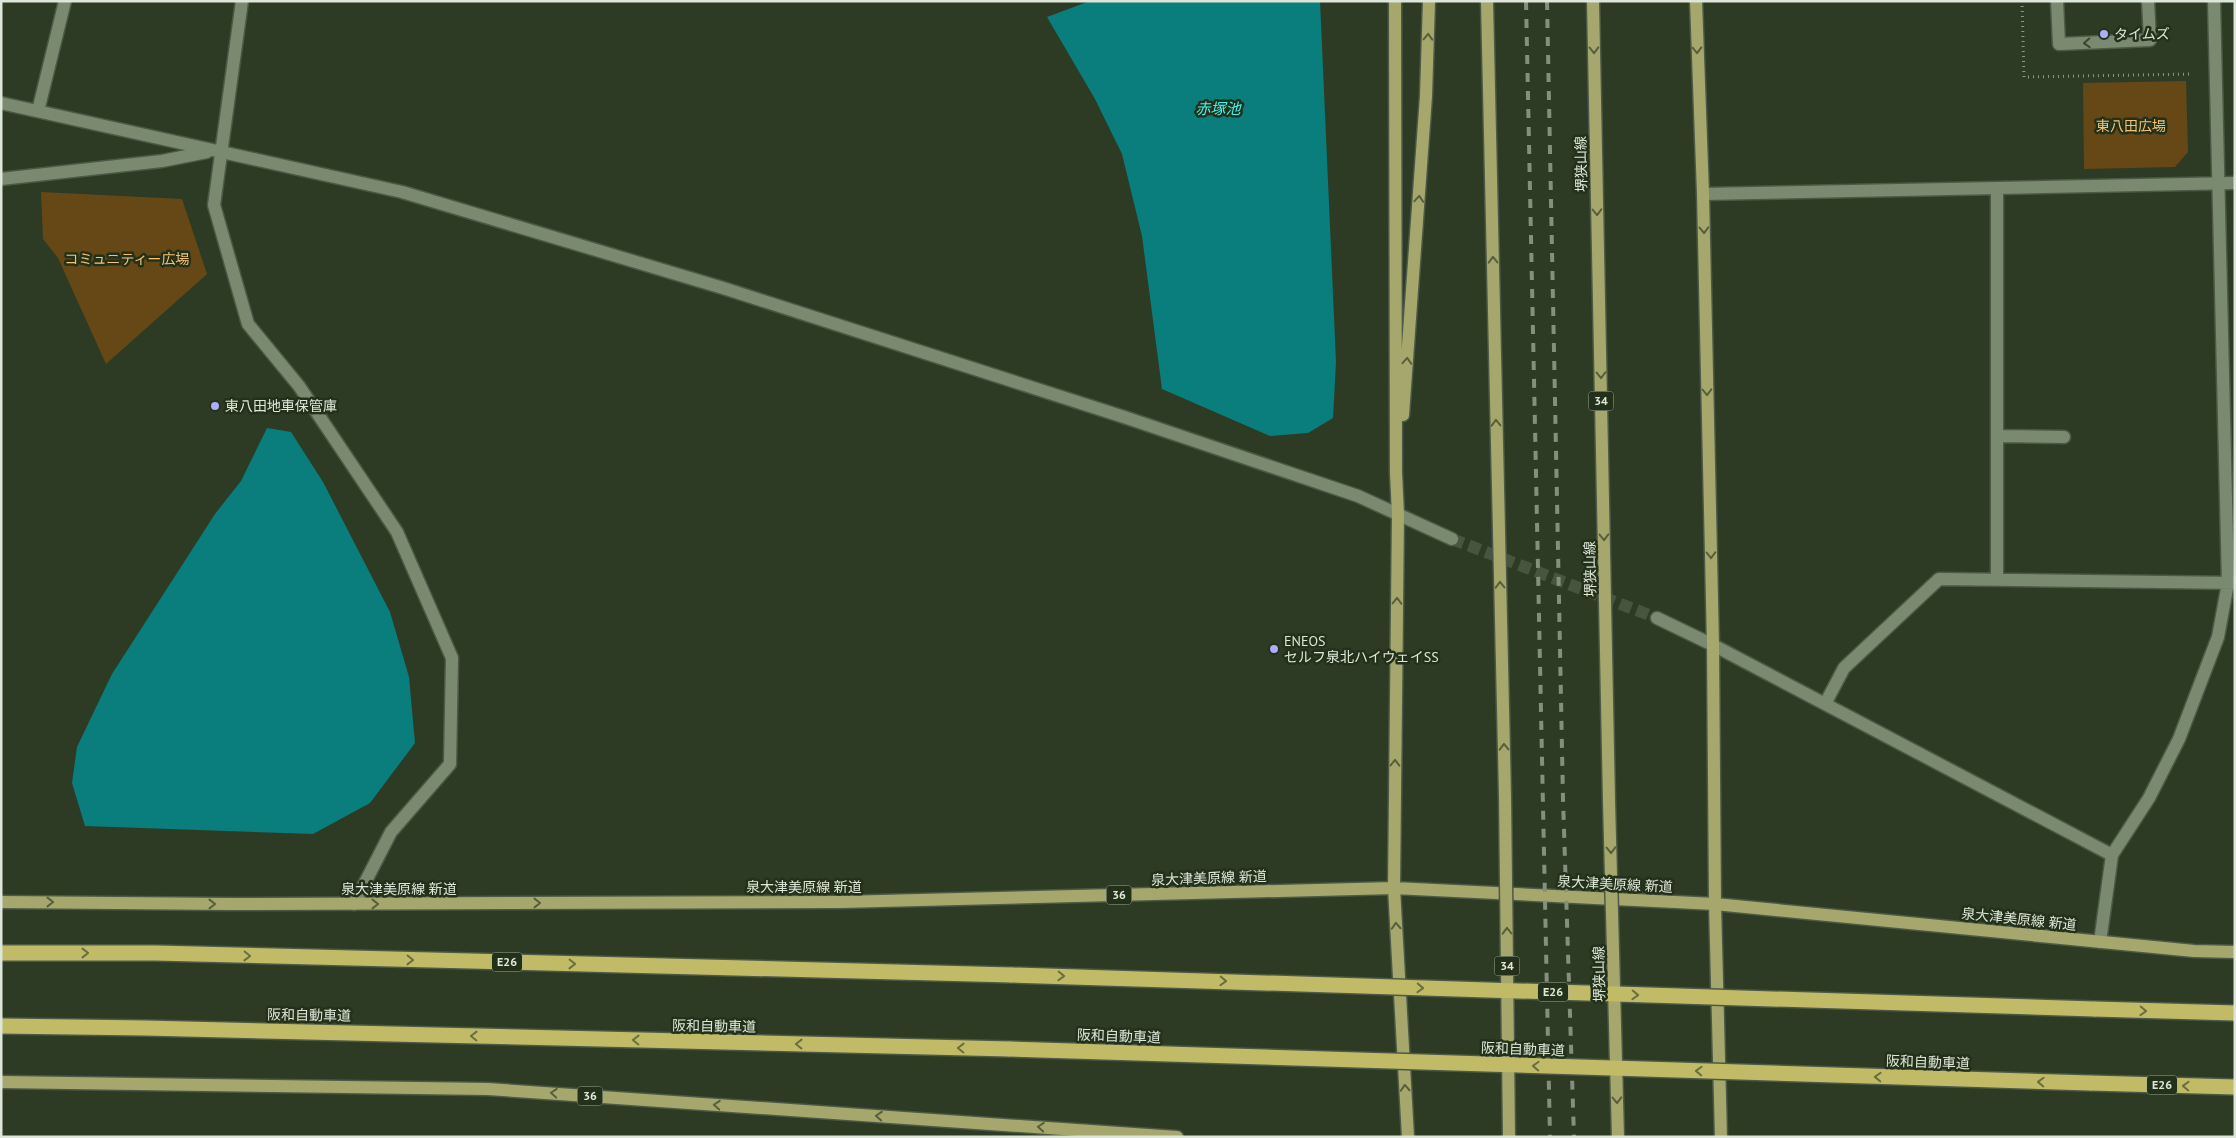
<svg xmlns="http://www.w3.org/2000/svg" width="2236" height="1138" viewBox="0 0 2236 1138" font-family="'PT Sans','Noto Sans JP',sans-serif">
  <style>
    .green { fill: #664817 }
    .water { fill: #0a7e7c }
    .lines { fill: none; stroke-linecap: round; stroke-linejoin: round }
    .minor-tunnel { stroke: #475540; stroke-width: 12; stroke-dasharray: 12 6; stroke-linecap: butt }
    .minor-casing { stroke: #4d5946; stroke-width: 15 }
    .major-casing { stroke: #4d5946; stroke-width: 15 }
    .highway-casing { stroke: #4d5946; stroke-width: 18 }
    .path { stroke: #8c9785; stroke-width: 3; stroke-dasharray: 1 4; stroke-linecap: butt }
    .minor { stroke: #7a8a71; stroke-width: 12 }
    .major { stroke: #a5a76c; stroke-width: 12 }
    .highway { stroke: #c1bb68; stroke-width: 15 }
    .rail { stroke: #848f7d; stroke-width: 4; stroke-dasharray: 9 9; stroke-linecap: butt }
    .major-bridge-casing { stroke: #4d5946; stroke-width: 15; stroke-linecap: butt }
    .highway-bridge-casing { stroke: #4d5946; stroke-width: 18; stroke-linecap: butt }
    .major-bridge { stroke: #a5a76c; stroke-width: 12 }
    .highway-bridge { stroke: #c1bb68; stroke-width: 15 }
    .oneway { stroke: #57603b }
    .oneway2 { stroke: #394730 }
    .oneway3 { stroke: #6a6f3e }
    .poi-dot { fill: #abaffb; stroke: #23311b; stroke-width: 2 }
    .labels { text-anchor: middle; stroke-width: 5; stroke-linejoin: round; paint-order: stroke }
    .shield { fill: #23311b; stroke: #a5b09f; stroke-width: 1 }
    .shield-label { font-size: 12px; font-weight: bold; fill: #dde6d8 }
    .poi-label { font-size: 14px; fill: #dde6d8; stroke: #23311b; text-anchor: start }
    .park-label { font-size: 14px; fill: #f7c273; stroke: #23311b }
    .street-label { font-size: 14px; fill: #dde6d8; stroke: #23311b }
    .water-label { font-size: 15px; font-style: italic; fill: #3bf8f5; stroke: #23311b }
  </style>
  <rect width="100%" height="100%" fill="#2d3b25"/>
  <!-- green -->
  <path class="green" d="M 2186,81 L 2188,152 L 2175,167 L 2084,169 L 2083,83 Z
    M 41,192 L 182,199 L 207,274 L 106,364 L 58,258 L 43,239 Z"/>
  <!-- water -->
  <path class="water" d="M 1090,1 L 1320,1 L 1336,362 L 1333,418 L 1308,433 L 1270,436 L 1162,389 L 1142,236 L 1122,154 L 1095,99 L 1047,17 Z
    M 267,428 L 291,432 L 323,482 L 390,612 L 409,677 L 415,743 L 370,803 L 313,834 L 85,826 L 72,783 L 77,747 L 112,674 L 215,514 L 241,481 Z"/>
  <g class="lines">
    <!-- minor-tunnel -->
    <path class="minor-tunnel" d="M 1452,539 L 1657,618"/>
    <defs>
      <path id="minor" d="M 242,1 L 214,205 L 248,324 L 299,386 L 397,532 L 452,658 L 450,764 L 391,832 L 354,904
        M 2057,1 L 2059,44 L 2150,40 L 2148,1
        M 1,103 L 402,192 L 723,288 L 1124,417 L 1358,496 L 1452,539
        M 38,111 L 65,1
        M 1,179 L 162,161 L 207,152
        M 1997,188 L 1997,579
        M 1703,194 L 2235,183
        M 1997,436 L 2064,437
        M 1657,618 L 1713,645 L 2112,855
        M 1825,704 L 1844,668 L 1939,579 L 2235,583
        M 2100,942 L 2112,855 L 2149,798 L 2179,739 L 2218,637 L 2228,583 L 2214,1"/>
      <path id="major" d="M 1395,1 L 1396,473 L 1398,514 L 1394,888 L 1408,1137
        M 1487,1 L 1505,796
        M 1593,1 L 1609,801
        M 1696,1 L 1703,194 L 1713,645 L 1715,904 L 1721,1137
        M 1403,415 L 1426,96 L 1429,1
        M 1,902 L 230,904 L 841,902 L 1394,888 L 1715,904 L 2194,951 L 2235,952
        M 1,1082 L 488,1089 L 1177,1137"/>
      <path id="highway" d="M 1,953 L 156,953 L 1012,975
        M 2094,1009 L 2235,1013
        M 1,1026 L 145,1028 L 1010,1049
        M 2090,1083 L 2235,1087"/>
    </defs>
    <!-- minor casing -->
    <use href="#minor" class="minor-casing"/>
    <!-- major casing -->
    <use href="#major" class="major-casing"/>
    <!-- highway casing -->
    <use href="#highway" class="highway-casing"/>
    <!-- path -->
    <path class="path" d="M 2022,1 L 2024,77 L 2192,74"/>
    <!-- minor -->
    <use href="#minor" class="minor"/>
    <!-- major -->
    <use href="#major" class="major"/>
    <!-- highway -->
    <use href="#highway" class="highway"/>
    <!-- rail -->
    <path class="rail" d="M 1526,1 L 1550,1137
      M 1547,1 L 1563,799 L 1574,1137"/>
    <defs>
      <path id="major-bridge" d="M 1505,796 L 1509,1137
        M 1609,801 L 1618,1137"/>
      <path id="highway-bridge" d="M 1012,975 L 2094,1009
        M 1010,1049 L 2090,1083"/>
    </defs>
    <!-- major-bridge casing -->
    <use href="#major-bridge" class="major-bridge-casing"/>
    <!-- highway-bridge casing -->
    <use href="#highway-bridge" class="highway-bridge-casing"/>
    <!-- major-bridge -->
    <use href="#major-bridge" class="major-bridge"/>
    <!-- highway-bridge -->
    <use href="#highway-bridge" class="highway-bridge"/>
  </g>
  <!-- one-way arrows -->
  <defs><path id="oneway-chevron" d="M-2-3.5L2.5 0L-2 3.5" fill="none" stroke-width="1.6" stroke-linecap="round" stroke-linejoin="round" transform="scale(1.25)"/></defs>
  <g class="oneway">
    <use href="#oneway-chevron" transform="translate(1428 37) rotate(-88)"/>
    <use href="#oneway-chevron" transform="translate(1594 50) rotate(89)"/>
    <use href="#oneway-chevron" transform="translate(1697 50) rotate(88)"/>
    <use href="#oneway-chevron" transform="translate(1419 199) rotate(-86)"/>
    <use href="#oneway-chevron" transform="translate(1597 212) rotate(89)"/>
    <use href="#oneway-chevron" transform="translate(1704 230) rotate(89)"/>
    <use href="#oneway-chevron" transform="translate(1493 260) rotate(-91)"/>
    <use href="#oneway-chevron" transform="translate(1407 361) rotate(-86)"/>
    <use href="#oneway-chevron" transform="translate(1601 375) rotate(89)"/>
    <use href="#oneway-chevron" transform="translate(1707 392) rotate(89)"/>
    <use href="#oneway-chevron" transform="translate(1496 423) rotate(-91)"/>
    <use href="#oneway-chevron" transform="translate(1604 537) rotate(89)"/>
    <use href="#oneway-chevron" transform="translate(1711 555) rotate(89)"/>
    <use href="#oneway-chevron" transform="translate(1500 585) rotate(-91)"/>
    <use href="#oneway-chevron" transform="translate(1397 601) rotate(-89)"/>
    <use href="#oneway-chevron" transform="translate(1504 747) rotate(-91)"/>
    <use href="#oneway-chevron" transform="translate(1395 763) rotate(-89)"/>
    <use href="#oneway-chevron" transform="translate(1611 850) rotate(89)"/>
    <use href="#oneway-chevron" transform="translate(50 902)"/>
    <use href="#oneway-chevron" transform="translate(537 903)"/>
    <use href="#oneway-chevron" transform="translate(212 904)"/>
    <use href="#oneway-chevron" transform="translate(375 904)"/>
    <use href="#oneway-chevron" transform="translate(1396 926) rotate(-93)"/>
    <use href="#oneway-chevron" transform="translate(1507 931) rotate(-91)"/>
    <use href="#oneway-chevron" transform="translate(1405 1088) rotate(-93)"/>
    <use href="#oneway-chevron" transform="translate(554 1093) rotate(-176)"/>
    <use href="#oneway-chevron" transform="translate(1617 1100) rotate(89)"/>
    <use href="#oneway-chevron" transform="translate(717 1105) rotate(-176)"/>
    <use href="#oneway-chevron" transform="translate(879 1116) rotate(-176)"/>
    <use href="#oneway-chevron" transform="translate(1041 1127) rotate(-176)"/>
  </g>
  <use class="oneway2" href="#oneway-chevron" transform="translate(2087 43) rotate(177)"/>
  <g class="oneway3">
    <use href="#oneway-chevron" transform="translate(85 953)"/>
    <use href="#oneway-chevron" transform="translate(247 956) rotate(1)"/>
    <use href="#oneway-chevron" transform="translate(410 960) rotate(1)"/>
    <use href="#oneway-chevron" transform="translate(572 964) rotate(1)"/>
    <use href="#oneway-chevron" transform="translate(1061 976) rotate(2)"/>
    <use href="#oneway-chevron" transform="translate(1223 981) rotate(2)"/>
    <use href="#oneway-chevron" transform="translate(1420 988) rotate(2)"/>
    <use href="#oneway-chevron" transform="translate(1635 995) rotate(2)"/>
    <use href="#oneway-chevron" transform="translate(2143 1011) rotate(2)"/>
    <use href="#oneway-chevron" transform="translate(474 1036) rotate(-179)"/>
    <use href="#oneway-chevron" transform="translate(636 1040) rotate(-179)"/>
    <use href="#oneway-chevron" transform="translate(799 1044) rotate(-179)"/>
    <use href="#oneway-chevron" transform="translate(961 1048) rotate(-179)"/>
    <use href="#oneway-chevron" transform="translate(1536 1066) rotate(-178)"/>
    <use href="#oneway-chevron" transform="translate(1699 1071) rotate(-178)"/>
    <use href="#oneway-chevron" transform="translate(1878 1077) rotate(-178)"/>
    <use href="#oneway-chevron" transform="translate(2041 1082) rotate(-178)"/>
    <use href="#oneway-chevron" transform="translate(2186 1086) rotate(-178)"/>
  </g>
  <!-- markers -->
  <g class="poi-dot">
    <circle cx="2104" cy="34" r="5"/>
    <circle cx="215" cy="406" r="5"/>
    <circle cx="1274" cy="649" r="5"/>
  </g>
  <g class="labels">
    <!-- shield labels -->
    <g class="shield">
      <rect x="1588.5" y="391.5" width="25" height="19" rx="4"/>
      <rect x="1106.5" y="885.5" width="25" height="19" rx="4"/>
      <rect x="492" y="952.5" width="30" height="19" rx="4"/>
      <rect x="1494.5" y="956.5" width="25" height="19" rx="4"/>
      <rect x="1538" y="982.5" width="30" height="19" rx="4"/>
      <rect x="2147" y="1075.5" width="30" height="19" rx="4"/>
      <rect x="577.5" y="1086.5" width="25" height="19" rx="4"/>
    </g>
    <g class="shield-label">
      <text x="1601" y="405">34</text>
      <text x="1119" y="899">36</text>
      <text x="507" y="966">E26</text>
      <text x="1507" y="970">34</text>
      <text x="1553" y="996">E26</text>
      <text x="2162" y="1089">E26</text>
      <text x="590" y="1100">36</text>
    </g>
    <!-- poi labels -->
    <g class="poi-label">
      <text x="2114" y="39">タイムズ</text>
      <text x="225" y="411">東八田地車保管庫</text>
      <text x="1284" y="646">ENEOS<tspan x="1284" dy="16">セルフ泉北ハイウェイSS</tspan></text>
    </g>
    <!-- park labels -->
    <g class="park-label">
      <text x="2131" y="131">東八田広場</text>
      <text x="127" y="264">コミュニティー広場</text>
    </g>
    <!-- street labels -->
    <g class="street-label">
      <text transform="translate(1581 164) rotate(-91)" y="5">堺狭山線</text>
      <text transform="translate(1590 569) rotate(-91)" y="5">堺狭山線</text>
      <text transform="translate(1209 878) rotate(-2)" y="5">泉大津美原線 新道</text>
      <text transform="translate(1615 884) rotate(3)" y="5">泉大津美原線 新道</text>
      <text x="804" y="892">泉大津美原線 新道</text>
      <text x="399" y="894">泉大津美原線 新道</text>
      <text transform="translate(2019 919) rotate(6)" y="5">泉大津美原線 新道</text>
      <text transform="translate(1599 974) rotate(-91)" y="5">堺狭山線</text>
      <text transform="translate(309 1015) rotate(1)" y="5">阪和自動車道</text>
      <text transform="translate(714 1026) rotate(1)" y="5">阪和自動車道</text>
      <text transform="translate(1119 1036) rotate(2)" y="5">阪和自動車道</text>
      <text transform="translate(1523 1049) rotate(2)" y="5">阪和自動車道</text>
      <text transform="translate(1928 1062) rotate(2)" y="5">阪和自動車道</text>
    </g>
    <!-- water labels -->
    <g class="water-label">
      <text x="1218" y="114">赤塚池</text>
    </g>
  </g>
  <!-- border -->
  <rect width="2236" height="1138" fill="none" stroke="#dde6d8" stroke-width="5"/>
</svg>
